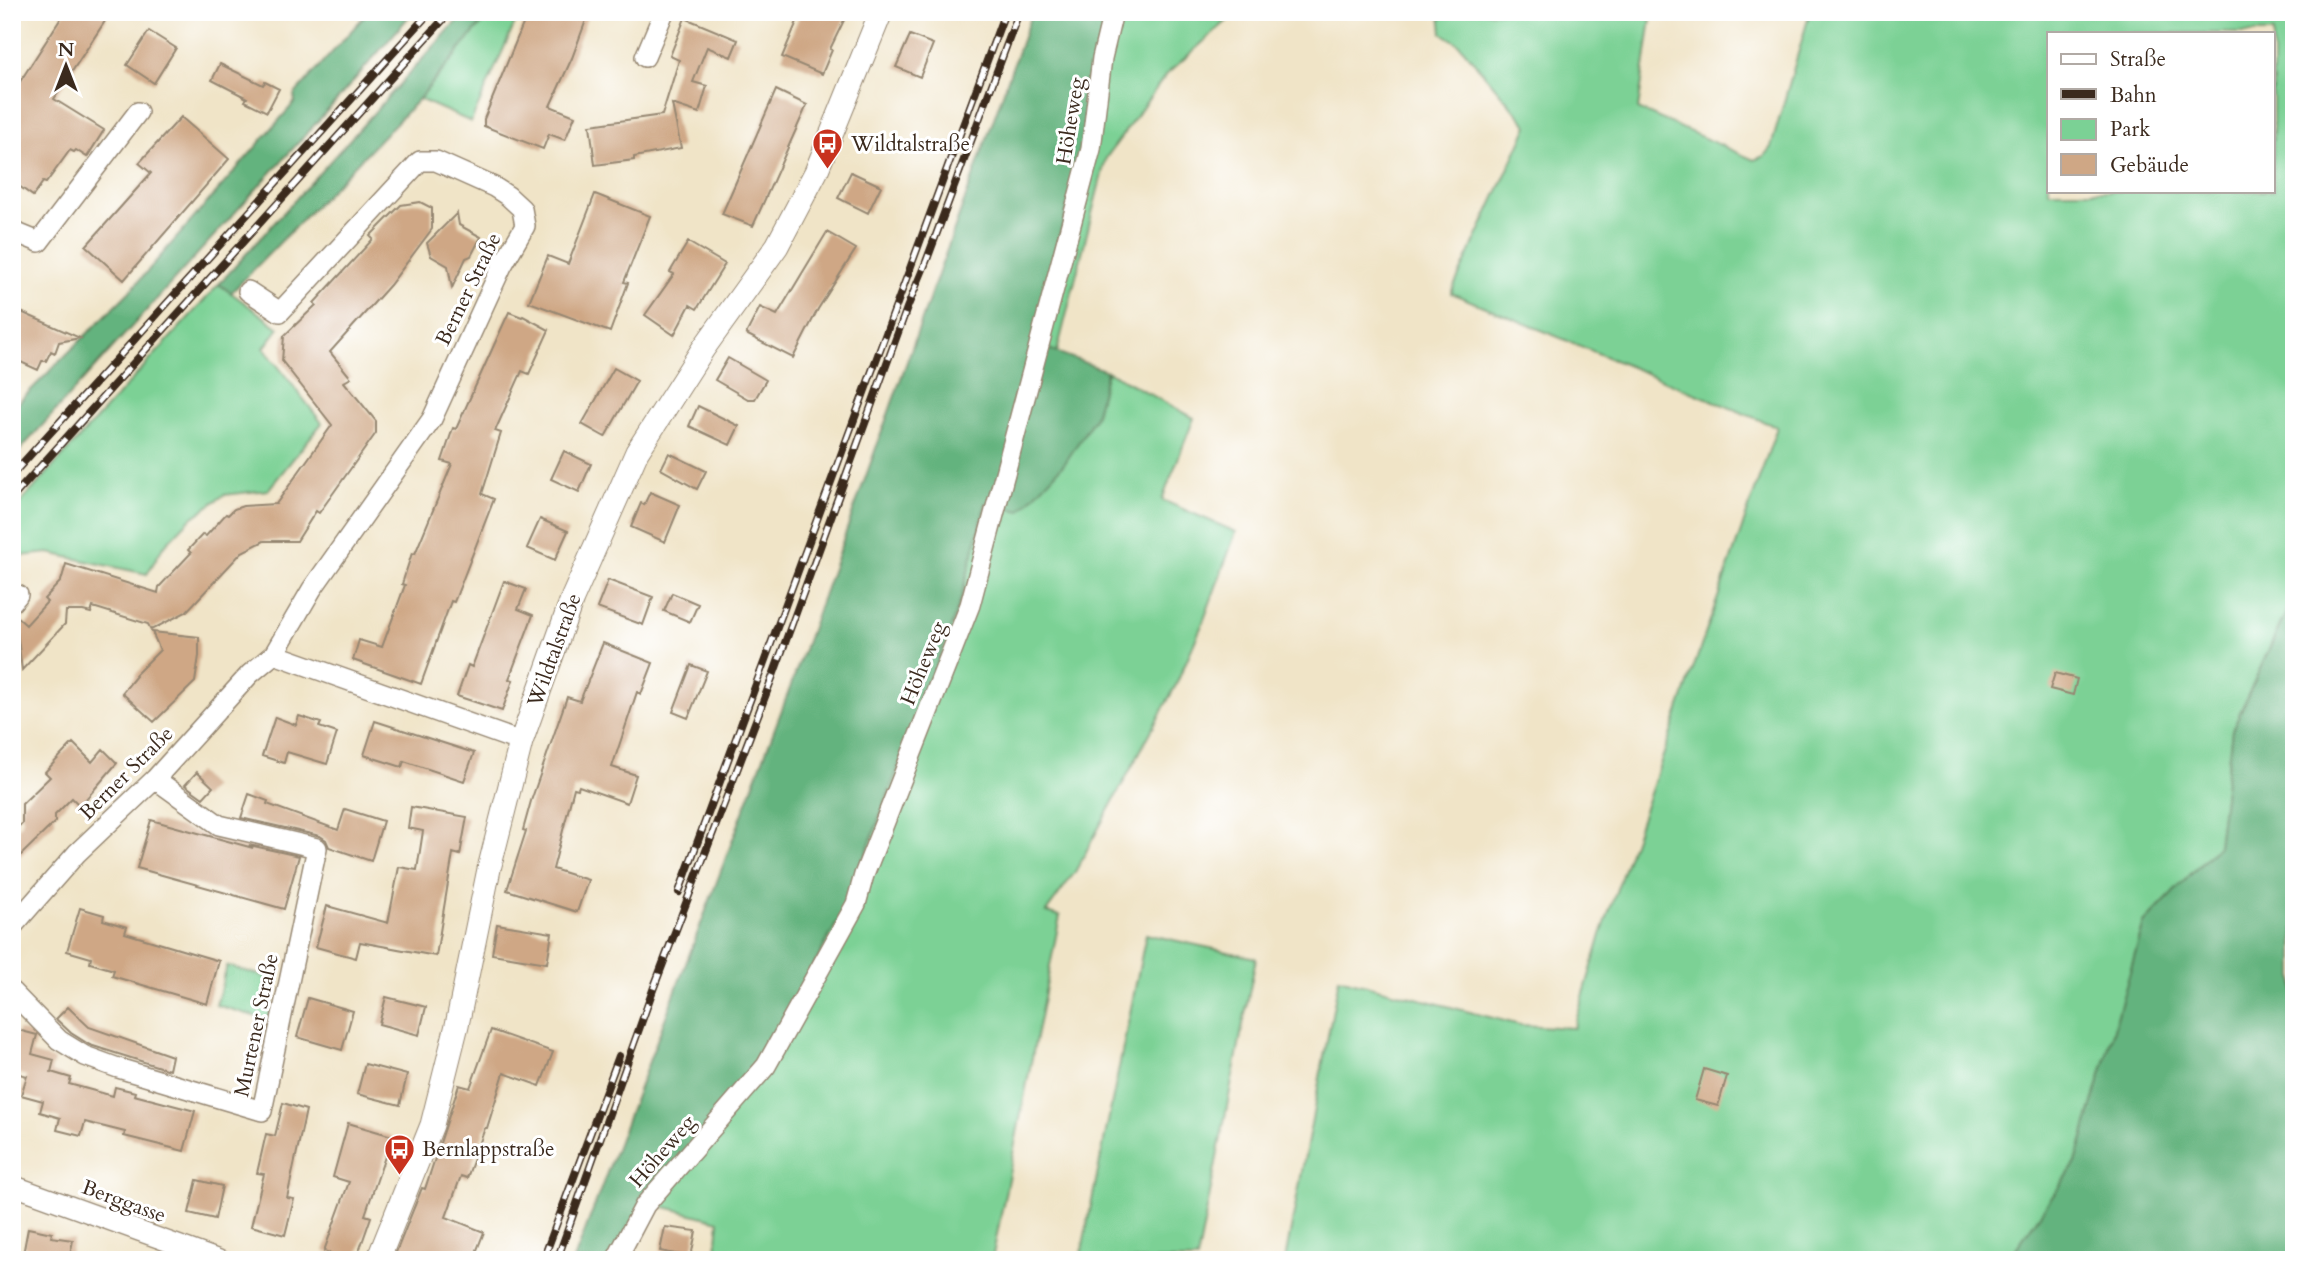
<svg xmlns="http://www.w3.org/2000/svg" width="2306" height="1272" viewBox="0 0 2306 1272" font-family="Cardo,serif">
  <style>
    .green { fill: #7bd195; stroke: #5b7e5a; stroke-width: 2; fill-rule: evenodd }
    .forest { fill: #64b37e; stroke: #506e4e; stroke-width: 2 }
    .building { fill: #cfa785 }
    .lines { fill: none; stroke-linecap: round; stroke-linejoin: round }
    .minor-casing { stroke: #968772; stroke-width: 22 }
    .tertiary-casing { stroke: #968772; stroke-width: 25 }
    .minor { stroke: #fff; stroke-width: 19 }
    .tertiary { stroke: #fff; stroke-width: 23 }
    .rail-casing { stroke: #3b2a1e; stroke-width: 8 }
    .rail { stroke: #fff; stroke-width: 5; stroke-dasharray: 16; stroke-linecap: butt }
    .labels { text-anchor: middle; stroke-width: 6; stroke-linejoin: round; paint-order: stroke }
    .street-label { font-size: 21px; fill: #3b2a1e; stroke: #fff }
    .poi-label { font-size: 21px; fill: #3b2a1e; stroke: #fff; text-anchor: start }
  </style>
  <rect width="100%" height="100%" fill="#fff"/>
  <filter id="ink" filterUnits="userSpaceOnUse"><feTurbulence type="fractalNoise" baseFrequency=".0143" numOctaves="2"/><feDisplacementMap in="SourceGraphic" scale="14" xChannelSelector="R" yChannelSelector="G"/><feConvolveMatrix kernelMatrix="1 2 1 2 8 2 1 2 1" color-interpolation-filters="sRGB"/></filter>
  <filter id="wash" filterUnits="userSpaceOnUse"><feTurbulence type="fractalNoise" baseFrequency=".00686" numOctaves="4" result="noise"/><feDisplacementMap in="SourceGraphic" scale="28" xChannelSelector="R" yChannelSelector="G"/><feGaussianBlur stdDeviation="1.57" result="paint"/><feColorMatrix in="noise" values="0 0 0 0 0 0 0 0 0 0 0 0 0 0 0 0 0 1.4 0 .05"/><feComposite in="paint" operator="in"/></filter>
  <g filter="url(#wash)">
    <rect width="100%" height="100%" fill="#f0e4c7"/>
    <!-- green -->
    <path class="green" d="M 491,12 L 520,12 L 471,122 L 419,99 Z
      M 1106,12 L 1237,12 L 1166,75 L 1106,158 L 1057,352 L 1031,343 Z
      M 1440,12 L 1652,12 L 1638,109 L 1754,160 L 1764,156 L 1771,147 L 1810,12 L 2294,12 L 2294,595 L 2232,730 L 2218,846 L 2144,923 L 2076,1163 L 2008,1260 L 1285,1260 L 1339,978 L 1520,1025 L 1574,1028 L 1601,935 L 1777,427 L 1451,293 L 1528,126 L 1459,44 L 1442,33 ZM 2049,33 L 2273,33 L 2273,191 L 2049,191 Z
      M 219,284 L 279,328 L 264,348 L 322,423 L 268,490 L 224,495 L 189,520 L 163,547 L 147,574 L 49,553 L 12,557 L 12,512 Z
      M 1107,371 L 1194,418 L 1162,500 L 1236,532 L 1202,625 L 1176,685 L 1075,872 L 1046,912 L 1060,916 L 992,1260 L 715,1260 L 719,1221 L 638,1200 L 847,904 L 960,602 L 986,503 L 1095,417 Z
      M 1146,934 L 1256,958 L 1197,1260 L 1080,1260 Z
      M 227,966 L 278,980 L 268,1020 L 216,1005 Z"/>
    <!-- forest -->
    <path class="forest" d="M 368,12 L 413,12 L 336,101 L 12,459 L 12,409 L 131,290 L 295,102 L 294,95 Z
      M 465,12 L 491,12 L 419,99 L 231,293 L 219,284 Z
      M 1032,12 L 1106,12 L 1083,145 L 1032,343 L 1107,371 L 1095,417 L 1065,463 L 1020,511 L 986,503 L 960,602 L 847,904 L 765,1056 L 608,1260 L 574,1260 L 793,680 Z
      M 2294,595 L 2294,1260 L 2008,1260 L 2076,1163 L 2144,923 L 2218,846 L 2232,730 Z"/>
    <g id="blocks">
      <!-- building -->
      <path class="building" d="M 65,12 L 98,12 L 107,18 L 54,99 L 104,130 L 87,157 L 76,150 L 74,152 L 70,150 L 46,183 L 43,182 L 33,196 L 12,181 L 12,94 Z
        M 528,12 L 589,12 L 572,58 L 550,106 L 575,116 L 565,140 L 549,134 L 543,149 L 484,126 L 484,119 Z
        M 801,12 L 848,12 L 830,49 L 832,50 L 822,74 L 782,57 Z
        M 685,18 L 738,40 L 731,57 L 707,47 L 693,82 L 707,86 L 699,113 L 672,104 L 681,148 L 634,157 L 634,160 L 595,165 L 590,125 L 662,115 L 679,60 L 670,56 Z
        M 149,31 L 176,48 L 154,83 L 127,65 Z
        M 910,35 L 933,44 L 920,77 L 896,67 Z
        M 220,64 L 263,85 L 265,82 L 279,89 L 267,112 L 245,101 L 247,98 L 212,80 Z
        M 776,90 L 807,105 L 753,226 L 722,214 Z
        M 181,117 L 229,159 L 124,280 L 86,246 L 151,173 L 139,163 Z
        M 851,172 L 881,186 L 868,213 L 838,198 Z
        M 595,194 L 650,216 L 624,282 L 628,283 L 610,332 L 529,302 L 548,256 L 568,264 Z
        M 420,202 L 432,208 L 432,229 L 390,285 L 330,352 L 351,378 L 344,382 L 376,421 L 376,433 L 319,513 L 316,511 L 297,541 L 264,541 L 242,552 L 186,612 L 151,630 L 148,624 L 93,607 L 91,613 L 83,611 L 66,611 L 65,624 L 22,670 L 15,615 L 26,625 L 47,602 L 44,599 L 61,581 L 66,564 L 158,593 L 159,587 L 191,553 L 188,550 L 203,534 L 206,536 L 226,514 L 228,515 L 234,509 L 243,506 L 276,504 L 332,425 L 282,361 L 284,336 L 316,305 L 314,303 L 373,239 L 370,236 L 401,205 Z
        M 457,213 L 459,225 L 481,237 L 471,256 L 466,258 L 452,288 L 448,266 L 431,256 L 427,243 Z
        M 827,232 L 856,249 L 818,309 L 793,358 L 746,334 L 760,307 L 777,315 Z
        M 688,242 L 725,264 L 697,309 L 690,305 L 674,335 L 645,315 L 674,274 L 670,272 Z
        M 12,308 L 80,338 L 59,342 L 55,353 L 51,351 L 46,361 L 42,361 L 38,370 L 12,358 Z
        M 509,312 L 522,317 L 523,316 L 549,330 L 529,374 L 522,371 L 495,431 L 501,433 L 482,494 L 494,499 L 454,602 L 451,601 L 421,684 L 353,660 L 359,640 L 382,647 L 405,585 L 402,584 L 412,553 L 415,554 L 452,464 L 442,461 L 453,428 L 456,429 Z
        M 728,358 L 766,380 L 755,399 L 748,399 L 715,380 Z
        M 614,368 L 637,381 L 605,437 L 582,424 Z
        M 698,406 L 739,426 L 730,445 L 689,426 Z
        M 564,451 L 591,464 L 579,492 L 551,479 Z
        M 669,453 L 706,471 L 697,489 L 661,469 Z
        M 650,492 L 680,505 L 665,542 L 631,527 L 641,503 L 644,505 Z
        M 540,519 L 568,531 L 555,560 L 527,548 Z
        M 608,580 L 653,597 L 643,625 L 597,608 Z
        M 504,581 L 526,589 L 518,609 L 533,615 L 509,679 L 513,680 L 502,711 L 457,696 L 468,665 L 472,667 Z
        M 672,593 L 698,604 L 690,622 L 664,611 Z
        M 152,632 L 199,637 L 199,656 L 195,682 L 154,722 L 122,693 L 136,676 L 135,675 L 160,650 Z
        M 603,643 L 653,663 L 641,694 L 637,692 L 612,767 L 636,775 L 627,803 L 579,786 L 578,789 L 574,788 L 553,869 L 588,880 L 577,912 L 507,890 L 526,831 L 523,830 L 531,801 L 567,697 L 580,701 Z
        M 691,665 L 707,671 L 688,718 L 673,712 Z
        M 2055,673 L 2077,679 L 2073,695 L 2050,689 Z
        M 299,716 L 321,723 L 319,727 L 337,733 L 327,764 L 287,752 L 284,763 L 262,756 L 275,717 L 296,725 Z
        M 375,721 L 474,753 L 464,781 L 404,761 L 402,767 L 364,755 Z
        M 73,743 L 92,762 L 103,749 L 117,763 L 80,806 L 72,798 L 55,815 L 55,822 L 19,857 L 18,827 L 22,823 L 22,804 L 50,777 L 45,772 Z
        M 197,772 L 213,787 L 203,798 L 185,785 Z
        M 249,794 L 268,801 L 267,804 L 338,830 L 345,809 L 383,821 L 371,861 L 329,847 L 326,840 L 320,836 L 241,818 Z
        M 411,807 L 467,817 L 460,855 L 453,853 L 436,956 L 360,942 L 356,958 L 316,947 L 327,906 L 388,923 L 399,867 L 417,870 L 423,831 L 408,828 Z
        M 151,820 L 253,848 L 249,845 L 299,856 L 284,909 L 137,868 Z
        M 80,908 L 104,915 L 103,920 L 127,927 L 125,933 L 219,961 L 207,1004 L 112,976 L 114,970 L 90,963 L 91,958 L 67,951 Z
        M 497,924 L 552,933 L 547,963 L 492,954 Z
        M 386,997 L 426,1007 L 419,1035 L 379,1024 Z
        M 308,998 L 353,1011 L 342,1050 L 297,1037 Z
        M 68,1007 L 89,1027 L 172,1056 L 169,1070 L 90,1045 L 71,1033 L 56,1019 Z
        M 18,1030 L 37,1035 L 32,1054 L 54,1060 L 51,1072 L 71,1078 L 69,1084 L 113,1096 L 115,1087 L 135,1092 L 134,1095 L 195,1111 L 184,1151 L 124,1136 L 125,1132 L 85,1122 L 81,1136 L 57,1130 L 60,1118 L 40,1112 L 43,1101 L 21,1095 L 27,1076 L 12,1072 L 12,1051 Z
        M 491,1030 L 553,1052 L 540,1086 L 504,1073 L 487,1128 L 485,1128 L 467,1178 L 461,1176 L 446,1217 L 484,1232 L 473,1260 L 447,1260 L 432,1254 L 430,1260 L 393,1260 L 422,1188 L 425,1189 L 459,1085 L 470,1088 Z
        M 365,1064 L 407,1075 L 400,1105 L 357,1094 Z
        M 1704,1069 L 1727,1076 L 1718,1106 L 1695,1100 Z
        M 283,1103 L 306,1110 L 287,1198 L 294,1199 L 285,1235 L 251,1226 L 264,1174 L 257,1173 L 266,1134 L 275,1136 Z
        M 348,1123 L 392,1136 L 365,1215 L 371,1217 L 356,1260 L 349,1260 L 324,1251 L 349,1182 L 333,1177 Z
        M 197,1180 L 222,1186 L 215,1219 L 189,1213 Z
        M 665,1227 L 696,1231 L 691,1257 L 660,1251 Z
        M 28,1228 L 52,1233 L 51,1237 L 73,1240 L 69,1260 L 22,1260 Z"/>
    </g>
  </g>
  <g filter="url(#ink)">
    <use href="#blocks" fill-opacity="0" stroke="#968772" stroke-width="2"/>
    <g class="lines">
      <defs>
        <path id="minor" d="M 645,57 L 664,12
          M 12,231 L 39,242 L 138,112
          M 248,291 L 280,312 L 420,161 L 436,161 L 494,187 L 508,196 L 522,209 L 525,226 L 502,266 L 432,419 L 312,589 L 274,654 L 521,742
          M 12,602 L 18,595
          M 12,927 L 77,853 L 155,779 L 250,674 L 274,654
          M 12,992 L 59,1040 L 85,1056 L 118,1068 L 262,1111 L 317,848 L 219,825 L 155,779
          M 12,1185 L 219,1260
          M 616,1260 L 645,1205 L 766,1066 L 856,904 L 864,875 L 970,605 L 1091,149 L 1102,58 L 1113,12"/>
        <path id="tertiary" d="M 378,1260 L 432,1125 L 457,1025 L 489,869 L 521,742 L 572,599 L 637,452 L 703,349 L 777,246 L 816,172 L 881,12"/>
      </defs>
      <!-- minor casing -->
      <use href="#minor" class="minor-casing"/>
      <!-- tertiary casing -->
      <use href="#tertiary" class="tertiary-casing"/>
      <!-- minor -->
      <use href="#minor" class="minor"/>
      <!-- tertiary -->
      <use href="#tertiary" class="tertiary"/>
      <defs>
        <path id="rail" d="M 12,475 L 430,12
          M 12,498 L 450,12
          M 679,892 L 1005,12
          M 543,1260 L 619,1056
          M 557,1260 L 654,987 L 774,673 L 907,308 L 926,262 L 1019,12"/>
      </defs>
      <!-- rail casing -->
      <use href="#rail" class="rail-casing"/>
      <!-- rail -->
      <use href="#rail" class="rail"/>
    </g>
  </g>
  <!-- icons -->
  <defs>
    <symbol id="bus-pin" viewBox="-11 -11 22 30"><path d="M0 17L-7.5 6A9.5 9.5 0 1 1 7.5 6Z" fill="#c8321e" stroke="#fff"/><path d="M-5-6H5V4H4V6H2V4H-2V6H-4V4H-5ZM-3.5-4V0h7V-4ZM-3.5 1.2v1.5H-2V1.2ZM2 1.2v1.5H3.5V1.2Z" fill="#fff"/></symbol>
  </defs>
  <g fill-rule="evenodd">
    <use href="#bus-pin" x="810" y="126" width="35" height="47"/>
    <use href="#bus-pin" x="382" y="1132" width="35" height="47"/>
  </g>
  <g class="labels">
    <!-- street labels -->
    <g class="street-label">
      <text transform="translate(1070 121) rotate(-81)" y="7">Höheweg</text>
      <text transform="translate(468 289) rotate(-64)" y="7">Berner Straße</text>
      <text transform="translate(554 650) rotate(-70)" y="7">Wildtalstraße</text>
      <text transform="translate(923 663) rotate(-68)" y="7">Höheweg</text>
      <text transform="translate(126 773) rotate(-45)" y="7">Berner Straße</text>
      <text transform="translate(256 1025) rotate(-78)" y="7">Murtener Straße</text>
      <text transform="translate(662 1151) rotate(-49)" y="7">Höheweg</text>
      <text transform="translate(124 1201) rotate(20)" y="7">Berggasse</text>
    </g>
    <!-- poi labels -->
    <g class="poi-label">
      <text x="851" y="151">Wildtalstraße</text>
      <text x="422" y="1156">Bernlappstraße</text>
    </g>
  </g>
  <!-- margin -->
  <rect width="2306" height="1272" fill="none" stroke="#fff" stroke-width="42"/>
  <!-- legend -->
  <rect x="2047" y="32" width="228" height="161" fill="#ffffff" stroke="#b1aaa5" stroke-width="2"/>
  <rect x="2061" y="54" width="35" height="10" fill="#ffffff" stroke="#b1aaa5" stroke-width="2"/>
  <text x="2110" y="66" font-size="21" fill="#3b2a1e">Straße</text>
  <rect x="2061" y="89" width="35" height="10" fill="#3b2a1e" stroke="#b1aaa5" stroke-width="2"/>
  <text x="2110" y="102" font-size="21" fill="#3b2a1e">Bahn</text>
  <rect x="2061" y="119" width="35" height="21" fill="#7bd195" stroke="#b1aaa5" stroke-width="2"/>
  <text x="2110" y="136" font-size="21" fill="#3b2a1e">Park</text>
  <rect x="2061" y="154" width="35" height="21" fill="#cfa785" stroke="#b1aaa5" stroke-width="2"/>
  <text x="2110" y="172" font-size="21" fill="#3b2a1e">Gebäude</text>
  <!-- north arrow -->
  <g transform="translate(66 66)" stroke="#ffffff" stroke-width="5" paint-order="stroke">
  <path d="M0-5L12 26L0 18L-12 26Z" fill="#3b2a1e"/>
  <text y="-10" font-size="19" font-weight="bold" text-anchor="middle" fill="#3b2a1e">N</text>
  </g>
</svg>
